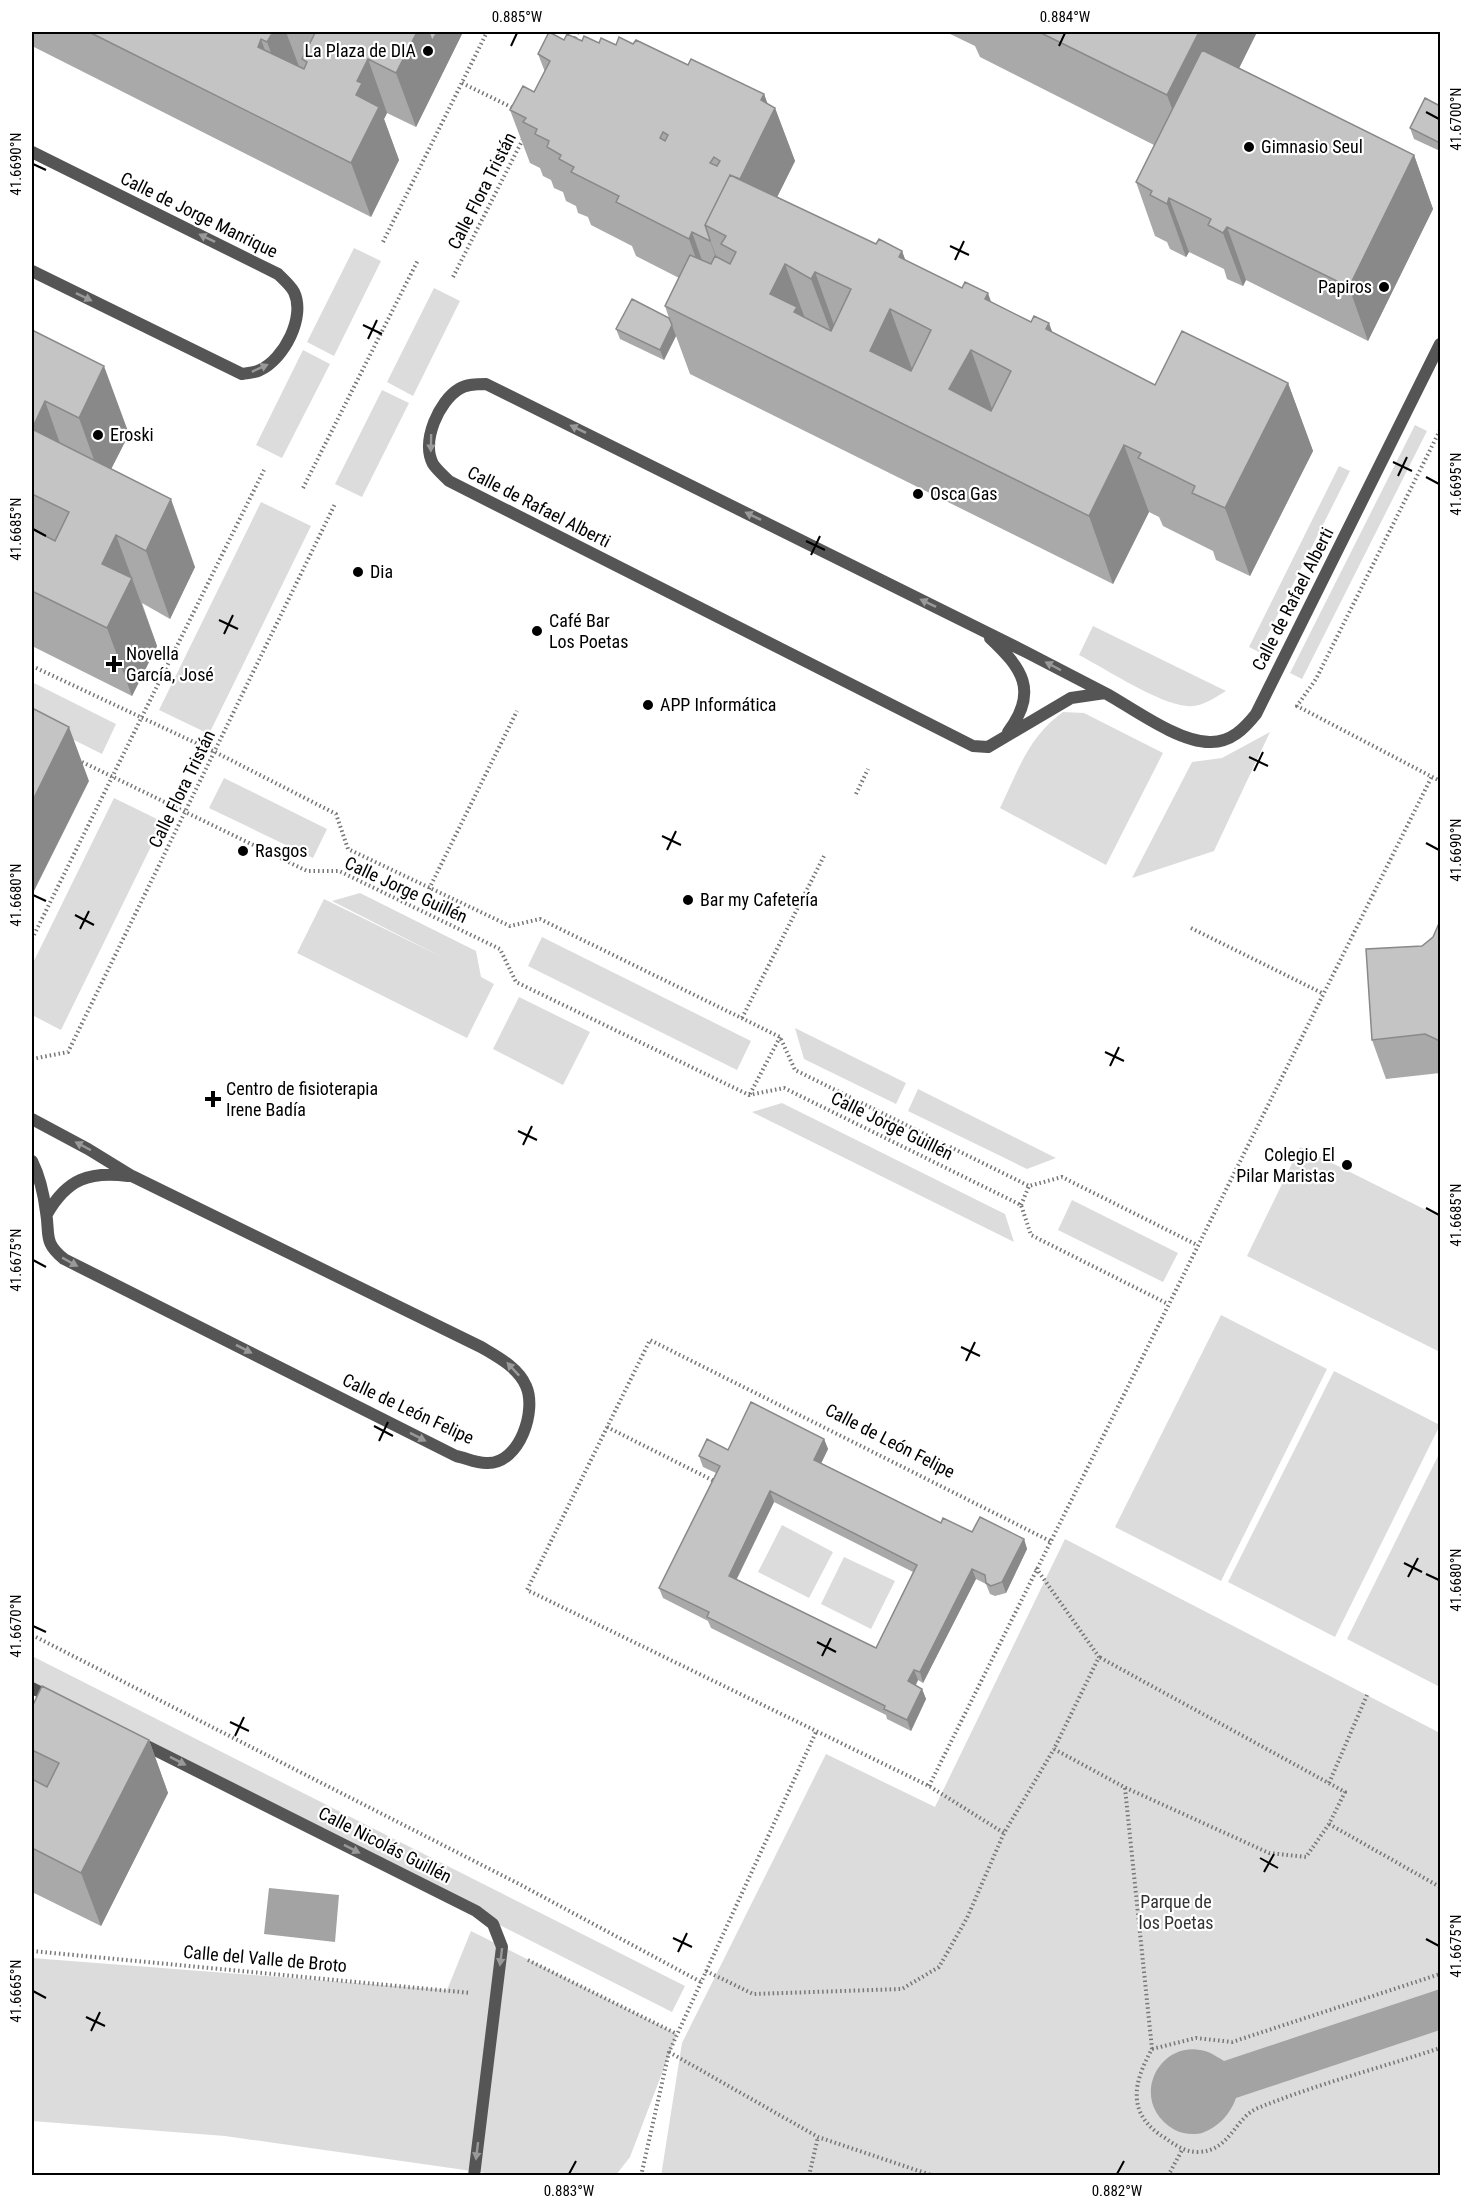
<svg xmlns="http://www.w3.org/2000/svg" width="1472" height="2207" viewBox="0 0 1472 2207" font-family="'Roboto Condensed',sans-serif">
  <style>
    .green { fill: #dcdcdc }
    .water { fill: #a3a3a3 }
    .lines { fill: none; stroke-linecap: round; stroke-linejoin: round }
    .path { stroke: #777; stroke-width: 4; stroke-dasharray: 1.5 3; stroke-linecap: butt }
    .lane { stroke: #555; stroke-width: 12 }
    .street { stroke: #555; stroke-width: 12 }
    .wall { fill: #a9a9a9; fill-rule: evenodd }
    .shaded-wall { fill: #898989 }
    .building { fill: #c4c4c4; stroke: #898989; stroke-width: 1.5; fill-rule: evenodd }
    .oneway { fill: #999 }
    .ticks { fill: none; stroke: #000; stroke-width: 2 }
    .poi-dot { fill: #000; stroke: #fff; stroke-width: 2 }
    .labels { text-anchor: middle; stroke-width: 4.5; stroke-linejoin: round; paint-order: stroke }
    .poi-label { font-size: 18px; fill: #000; stroke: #fff; text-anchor: start }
    .street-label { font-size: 18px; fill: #000; stroke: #fff }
    .park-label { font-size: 18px; fill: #333; stroke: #fff }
    .neatline { fill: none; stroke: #000; stroke-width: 2 }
    .ticks-label { font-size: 15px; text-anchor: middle; fill: #000 }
  </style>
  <rect width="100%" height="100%" fill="#fff"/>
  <!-- green -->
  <path class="green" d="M 354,248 L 381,261 L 334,356 L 307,342 Z
    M 434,288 L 460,301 L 413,396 L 387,382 Z
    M 303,350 L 330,364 L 282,458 L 256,445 Z
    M 382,390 L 409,403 L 362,497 L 335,484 Z
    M 1415,425 L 1427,431 L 1302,679 L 1290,673 Z
    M 1339,466 L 1350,471 L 1259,652 L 1249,647 Z
    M 261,502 L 311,526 L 209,734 L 159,710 Z
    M 1093,626 L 1226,691 C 1214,698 1201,708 1187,706 C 1159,704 1106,669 1079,655 Z
    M 32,682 L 116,724 L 102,754 L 32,719 Z
    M 1063,712 L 1084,713 L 1163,753 L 1106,865 L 1000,808 C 1018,771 1028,737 1063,712 Z
    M 1270,732 L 1214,851 L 1132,878 L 1192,762 L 1222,758 Z
    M 224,778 L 327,829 L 313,858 L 209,808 Z
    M 114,798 L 163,822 L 61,1030 L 32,1015 L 32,965 Z
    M 360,893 L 476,951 L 481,977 L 494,984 L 467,1038 L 297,953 L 324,899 L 446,959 L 332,901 Z
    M 542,937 L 751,1041 L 737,1070 L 528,966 Z
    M 519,997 L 590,1032 L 563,1085 L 493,1049 Z
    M 795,1028 L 906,1083 L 896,1104 L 804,1059 Z
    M 918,1089 L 1056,1158 L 1027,1169 L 908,1111 Z
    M 782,1103 L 1005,1214 L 1014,1242 L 752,1112 Z
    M 1300,1147 L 1440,1217 L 1440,1352 L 1247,1256 Z
    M 1072,1200 L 1178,1253 L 1163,1282 L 1058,1230 Z
    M 1221,1315 L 1327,1369 L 1221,1581 L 1115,1527 Z
    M 1334,1371 L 1440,1425 L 1335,1637 L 1228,1582 Z
    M 1440,1452 L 1440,1687 L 1347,1639 Z
    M 782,1525 L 833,1552 L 809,1598 L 758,1572 Z
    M 1065,1539 L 1440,1733 L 1440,2175 L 661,2176 L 682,2043 L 826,1754 L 935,1807 Z
    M 844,1557 L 895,1581 L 871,1629 L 821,1604 Z
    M 32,1656 L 685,1986 L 672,2012 L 32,1689 Z
    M 471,1931 L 677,2034 L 630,2157 L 616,2175 L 500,2175 L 225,2136 L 32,2121 L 32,1958 L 447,1990 Z"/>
  <!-- water -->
  <path class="water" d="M 269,1888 L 339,1895 L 335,1942 L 264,1934 Z
    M 1440,1989 L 1440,2030 L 1236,2098 C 1230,2115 1218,2127 1202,2133 C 1194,2135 1182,2134 1175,2130 C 1126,2103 1159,2035 1208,2052 C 1213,2054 1219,2058 1224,2061 Z"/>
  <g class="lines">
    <!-- path -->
    <path class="path" d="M 573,42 L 578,32
      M 462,83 L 515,109
      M 383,242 L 487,32
      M 453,277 L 523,139
      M 1440,430 L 1316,679 L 1297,706 L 1440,781
      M 303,488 L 418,260
      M 32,666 L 215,752 L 336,814 L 348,849 L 510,926 L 540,919 L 780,1037 L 795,1070 L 1029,1186 L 1062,1177 L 1197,1245
      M 78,760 L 307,871 L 339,871 L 500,949 L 516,982 L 749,1095 L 784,1088 L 1021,1205 L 1031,1235 L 1168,1304
      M 856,794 L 868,769
      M 429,889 L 517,711
      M 1191,928 L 1324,994
      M 32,939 L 264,470
      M 742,1018 L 824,856
      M 32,1059 L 68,1052 L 335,504
      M 750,1094 L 780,1037
      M 1021,1205 L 1029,1186
      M 607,1427 L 716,1482
      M 1050,1541 L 650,1340 L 527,1590 L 929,1786 L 1004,1833 L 1054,1749
      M 1036,1568 L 1099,1657 L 1054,1749 L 1124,1787 L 1269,1853 L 1306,1857 L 1329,1824 L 1345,1792 L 1099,1657
      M 32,1635 L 521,1885 L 701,1982
      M 1329,1783 L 1367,1695
      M 929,1786 L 1432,776
      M 1125,1788 L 1152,2049 C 1133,2083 1126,2114 1165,2138 C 1175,2145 1185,2152 1198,2152 C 1231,2151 1234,2118 1258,2108 C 1317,2084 1380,2068 1440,2048
      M 1329,1824 L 1440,1887
      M 32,1951 L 471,1993
      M 528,1960 L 677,2034
      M 706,1971 L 753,1994 L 902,1989 L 939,1967 L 967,1918 L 1004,1833
      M 1152,2049 L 1196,2038 L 1232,2042 L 1440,1974
      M 669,2052 L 818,2137 L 934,2176
      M 641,2176 L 669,2052 L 816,1732
      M 809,2176 L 818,2137
      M 1168,2176 L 1182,2150"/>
    <!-- lane -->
    <path class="lane" d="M 32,152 L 278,274 C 283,279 291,286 294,292 C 306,317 284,359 260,370 C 255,373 247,373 242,374 L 32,271
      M 990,638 C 1022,668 1039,691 1008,732
      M 1105,693 L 1071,698 L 988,747 L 973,746 L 449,481 C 444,476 437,470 433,464 C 421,441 439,401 459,389 C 466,384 477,384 486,384 L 1026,652 C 1053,666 1080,680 1107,694 C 1135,710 1180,743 1211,742 C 1231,742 1244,729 1256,714 L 1440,344
      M 32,1688 L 52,1698
      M 137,1741 L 476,1911 L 493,1924 L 502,1947 L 474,2176"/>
    <!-- street -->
    <path class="street" d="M 32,1119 L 88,1149 L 132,1176 L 481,1347 C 496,1356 518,1367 526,1386 C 537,1410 520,1463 488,1463 C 478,1464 466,1458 456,1456 L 64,1259 C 43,1242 50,1235 46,1212 C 44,1196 39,1175 32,1161
      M 47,1214 C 67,1179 89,1171 128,1176"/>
  </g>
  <!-- wall -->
  <path class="wall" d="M 32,32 L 463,32 L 416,127 L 387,113 L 384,119 L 399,160 L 371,217 L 32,46 Z
    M 946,32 L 1257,32 L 1239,68 L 1414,155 L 1433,209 L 1368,341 L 1246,280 L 1243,286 L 1227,279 L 1224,269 L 1189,252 L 1186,257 L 1170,249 L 1167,242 L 1155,236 L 1136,182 L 1154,145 L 980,57 L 975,46 Z
    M 564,40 L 616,45 L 633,44 L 764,94 L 767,104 L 775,108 L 795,161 L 777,197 L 876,244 L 902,251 L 905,260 L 1052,332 L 1155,385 L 1288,383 L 1313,451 L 1250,576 L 1216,560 L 1213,551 L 1163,526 L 1159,517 L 1149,512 L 1113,584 L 690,374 L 676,336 L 664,360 L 620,339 L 616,329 L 669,318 L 665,306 L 679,278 L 636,256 L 632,246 L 591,225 L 588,217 L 578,213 L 576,206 L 566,201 L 563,192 L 554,188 L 551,180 L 543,176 L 540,168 L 530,163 L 510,110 L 534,92 L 545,72 L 538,54 Z
    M 1440,106 L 1440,151 L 1414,139 L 1410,128 Z
    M 32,330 L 129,434 L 111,469 L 195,567 L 170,619 L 142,603 L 157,646 L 132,696 L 32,646 Z
    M 1440,921 L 1440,1073 L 1386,1079 L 1372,1040 L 1422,946 L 1433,937 Z
    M 824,1439 L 828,1449 L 821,1463 L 941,1523 L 972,1532 L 1024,1539 L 1027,1549 L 1006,1593 L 995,1596 L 990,1594 L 986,1584 L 976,1579 L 923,1683 L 918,1680 L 916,1685 L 922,1689 L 926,1699 L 911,1731 L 887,1719 L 886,1715 L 711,1628 L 708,1621 L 663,1598 L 659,1588 L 716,1473 L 703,1467 L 699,1456 L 728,1450 ZM 774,1502 L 913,1572 L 876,1648 L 737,1579 Z
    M 32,1707 L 149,1740 L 168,1793 L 101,1926 L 32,1892 Z"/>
  <!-- shaded-wall -->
  <path class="shaded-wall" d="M 273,32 L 286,32 L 300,69 L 287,96 L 267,42 Z
    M 417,32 L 463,32 L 416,127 L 396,73 Z
    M 1199,32 L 1257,32 L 1192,163 L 1167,95 Z
    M 261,39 L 280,93 L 258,47 Z
    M 368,59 L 387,113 L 384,119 L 399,160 L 371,217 L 351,163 L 357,81 Z
    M 764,94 L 772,115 L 775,108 L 795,161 L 742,268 L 736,252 L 726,236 L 761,100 Z
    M 1414,155 L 1433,209 L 1368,341 L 1349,287 Z
    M 1169,198 L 1189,252 L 1186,257 L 1167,204 Z
    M 1227,227 L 1246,280 L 1243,286 L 1223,233 Z
    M 692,232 L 711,286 L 708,292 L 689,239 Z
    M 710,240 L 730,293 L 729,294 L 710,241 Z
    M 902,251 L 927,318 L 899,257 Z
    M 785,264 L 810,332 L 770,294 Z
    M 815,272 L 839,339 L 836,346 L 811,279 Z
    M 988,293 L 1012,361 L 985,299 Z
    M 890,309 L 915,377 L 870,351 Z
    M 1049,323 L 1074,391 L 1046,329 Z
    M 672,325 L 676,336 L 664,360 L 660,350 Z
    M 971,350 L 995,417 L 949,389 Z
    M 104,366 L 129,434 L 103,485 L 79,418 Z
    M 1288,383 L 1313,451 L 1250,576 L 1225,508 Z
    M 45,401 L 69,469 L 32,429 Z
    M 1124,445 L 1149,512 L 1113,584 L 1089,516 Z
    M 171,499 L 195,567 L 170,619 L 146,551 Z
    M 116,535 L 157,646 L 132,696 L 107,628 L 102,564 Z
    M 69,727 L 89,781 L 32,895 L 32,802 Z
    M 824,1439 L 828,1449 L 818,1470 L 814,1460 Z
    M 770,1491 L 774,1502 L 733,1586 L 729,1576 Z
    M 1024,1539 L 1027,1549 L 1006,1593 L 1002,1582 Z
    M 972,1569 L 976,1579 L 923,1683 L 920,1672 Z
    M 914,1670 L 918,1680 L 912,1692 L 908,1681 Z
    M 922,1689 L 926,1699 L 911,1731 L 907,1720 Z
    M 149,1740 L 168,1793 L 101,1926 L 81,1873 Z"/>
  <!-- building -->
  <path class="building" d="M 89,32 L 273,32 L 267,42 L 261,39 L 258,47 L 304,69 L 307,62 L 302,59 L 315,33 L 312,32 L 417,32 L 396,73 L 368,59 L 357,81 L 362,83 L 356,95 L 379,107 L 351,163 Z
    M 429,32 L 437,32 L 432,41 Z
    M 549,32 L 564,40 L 567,34 L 582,41 L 584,36 L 599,43 L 601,38 L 616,45 L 619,37 L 633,44 L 636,40 L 688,65 L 691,59 L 764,94 L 761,100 L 775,108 L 740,179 L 730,175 L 705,225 L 710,240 L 710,241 L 692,232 L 689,239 L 616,202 L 619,196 L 571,172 L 574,167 L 559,159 L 561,155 L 547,147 L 549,141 L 535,134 L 537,129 L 523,122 L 526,118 L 510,110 L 523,86 L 534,92 L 550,61 L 538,54 ZM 663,132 L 668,135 L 665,141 L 660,138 ZM 714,157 L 720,161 L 717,166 L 710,163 Z
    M 1039,32 L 1199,32 L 1167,95 Z
    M 1202,50 L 1414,155 L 1349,287 L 1227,227 L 1223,233 L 1208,225 L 1211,219 L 1169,198 L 1167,204 L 1150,195 L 1152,191 L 1136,182 Z
    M 1425,98 L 1440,106 L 1440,143 L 1410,128 Z
    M 730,175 L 876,244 L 879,239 L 902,251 L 899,257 L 962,288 L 965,282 L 988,293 L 985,299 L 1031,322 L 1034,316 L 1049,323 L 1046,329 L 1155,385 L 1182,331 L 1288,383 L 1225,508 L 1192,493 L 1195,486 L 1138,458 L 1141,453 L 1124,445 L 1089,516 L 665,306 L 690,255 L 711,264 L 715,256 L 730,264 L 736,252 L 721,244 L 726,236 L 705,225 ZM 785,264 L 811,279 L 815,272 L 851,289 L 831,331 L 794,312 L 797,307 L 770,294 ZM 890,309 L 931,330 L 911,371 L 870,351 ZM 971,350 L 1011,371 L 991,411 L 949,389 Z
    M 632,299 L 669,318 L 672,325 L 660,350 L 616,329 Z
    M 32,330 L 104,366 L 79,418 L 45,401 L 32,429 Z
    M 32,429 L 171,499 L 146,551 L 116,535 L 102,564 L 132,578 L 107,628 L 32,591 L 32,529 L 55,541 L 69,512 L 32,494 Z
    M 32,708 L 69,727 L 32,802 Z
    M 1440,921 L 1440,1041 L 1425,1034 L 1372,1040 L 1366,949 L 1422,946 L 1433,937 Z
    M 751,1402 L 824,1439 L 814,1460 L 941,1523 L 943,1518 L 972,1532 L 980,1517 L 1024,1539 L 1002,1582 L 991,1586 L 986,1583 L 985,1575 L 972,1569 L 920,1672 L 914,1670 L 908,1681 L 922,1689 L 907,1720 L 884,1709 L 885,1706 L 707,1617 L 709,1612 L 659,1588 L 720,1466 L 699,1456 L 707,1439 L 728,1450 ZM 770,1491 L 917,1565 L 876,1648 L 729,1576 Z
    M 42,1686 L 149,1740 L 81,1873 L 32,1848 L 32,1779 L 47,1787 L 59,1763 L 32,1750 L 32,1707 Z"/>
  <!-- one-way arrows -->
  <defs><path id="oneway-solid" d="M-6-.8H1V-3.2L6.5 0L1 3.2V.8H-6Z" transform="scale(1.5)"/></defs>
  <g class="oneway">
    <use href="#oneway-solid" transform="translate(207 238) rotate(-154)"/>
    <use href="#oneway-solid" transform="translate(84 297) rotate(26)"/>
    <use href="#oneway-solid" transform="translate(260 368) rotate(-25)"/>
    <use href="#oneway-solid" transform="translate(578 429) rotate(-154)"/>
    <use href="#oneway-solid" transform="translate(431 443) rotate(91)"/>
    <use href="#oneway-solid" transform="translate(753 516) rotate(-154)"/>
    <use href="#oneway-solid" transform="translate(928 603) rotate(-154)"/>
    <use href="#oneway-solid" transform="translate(1053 666) rotate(-152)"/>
    <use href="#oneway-solid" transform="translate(83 1146) rotate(-152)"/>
    <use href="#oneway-solid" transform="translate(70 1262) rotate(29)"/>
    <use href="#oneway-solid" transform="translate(244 1349) rotate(27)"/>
    <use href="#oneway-solid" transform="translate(513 1369) rotate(-133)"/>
    <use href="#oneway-solid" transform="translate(418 1437) rotate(27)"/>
    <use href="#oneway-solid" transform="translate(178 1761) rotate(27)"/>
    <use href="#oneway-solid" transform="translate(352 1849) rotate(27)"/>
    <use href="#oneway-solid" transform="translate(501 1957) rotate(97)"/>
    <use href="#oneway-solid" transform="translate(477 2151) rotate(97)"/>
  </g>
  <!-- ticks -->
  <path class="ticks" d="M 511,46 L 517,33M 1059,46 L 1065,33M 1426,112 L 1439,119M 33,164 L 46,170M 950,246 L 969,255M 955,260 L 964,241M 363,325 L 382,334M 368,339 L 377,320M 1393,462 L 1412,471M 1398,476 L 1407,457M 1426,477 L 1439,484M 33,529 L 46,536M 806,541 L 825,550M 811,555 L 820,536M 219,620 L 238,629M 224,634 L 233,615M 1249,757 L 1268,766M 1254,771 L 1263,752M 662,836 L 681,845M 1426,843 L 1439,850M 667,850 L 676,831M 33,895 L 46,901M 75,915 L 94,925M 80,929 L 89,911M 1105,1052 L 1124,1061M 1110,1066 L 1119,1047M 518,1131 L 537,1140M 523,1145 L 532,1126M 1426,1208 L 1439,1215M 33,1260 L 46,1267M 961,1347 L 980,1356M 966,1361 L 975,1342M 374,1426 L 393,1436M 379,1441 L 388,1422M 1404,1563 L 1422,1572M 1426,1574 L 1439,1580M 1408,1577 L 1418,1558M 33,1626 L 46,1632M 817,1642 L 836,1652M 822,1656 L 831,1638M 230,1722 L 249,1731M 235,1736 L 244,1717M 1260,1858 L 1278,1868M 1264,1872 L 1274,1854M 673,1938 L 692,1947M 1426,1939 L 1439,1946M 678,1952 L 687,1933M 33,1991 L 46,1998M 86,2017 L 105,2026M 91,2031 L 100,2012M 569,2174 L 576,2161M 1117,2174 L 1124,2161"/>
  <!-- markers -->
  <g class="poi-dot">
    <circle cx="428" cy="51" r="6"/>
    <circle cx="1249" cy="147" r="6"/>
    <circle cx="1384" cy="287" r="6"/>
    <circle cx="98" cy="435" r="6"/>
    <circle cx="918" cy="494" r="6"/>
    <circle cx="358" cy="572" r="6"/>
    <circle cx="537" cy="631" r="6"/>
    <path d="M111 655h6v6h6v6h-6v6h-6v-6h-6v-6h6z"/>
    <circle cx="648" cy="705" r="6"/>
    <circle cx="243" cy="851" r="6"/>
    <circle cx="688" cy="900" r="6"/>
    <path d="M210 1090h6v6h6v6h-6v6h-6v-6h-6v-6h6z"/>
    <circle cx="1347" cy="1165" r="6"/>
  </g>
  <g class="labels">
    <!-- poi labels -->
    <g class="poi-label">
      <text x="416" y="57" text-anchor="end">La Plaza de DIA</text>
      <text x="1261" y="153">Gimnasio Seul</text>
      <text x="1372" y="293" text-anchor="end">Papiros</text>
      <text x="110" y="441">Eroski</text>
      <text x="930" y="500">Osca Gas</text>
      <text x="370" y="578">Dia</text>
      <text x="549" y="627">Café Bar<tspan x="549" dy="21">Los Poetas</tspan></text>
      <text x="126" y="660">Novella<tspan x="126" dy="21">García, José</tspan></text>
      <text x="660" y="711">APP Informática</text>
      <text x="255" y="857">Rasgos</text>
      <text x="700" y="906">Bar my Cafetería</text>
      <text x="226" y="1095">Centro de fisioterapia<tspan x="226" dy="21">Irene Badía</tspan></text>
      <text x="1335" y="1161" text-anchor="end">Colegio El<tspan x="1335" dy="21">Pilar Maristas</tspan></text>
    </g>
    <!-- street labels -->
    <g class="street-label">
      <text transform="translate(482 191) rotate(-63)" y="6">Calle Flora Tristán</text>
      <text transform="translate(199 215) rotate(26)" y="6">Calle de Jorge Manrique</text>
      <text transform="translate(539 507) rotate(27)" y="6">Calle de Rafael Alberti</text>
      <text transform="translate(1293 599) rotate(-63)" y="6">Calle de Rafael Alberti</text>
      <text transform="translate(182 789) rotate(-64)" y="6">Calle Flora Tristán</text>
      <text transform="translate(406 890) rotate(25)" y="6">Calle Jorge Guillén</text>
      <text transform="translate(892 1126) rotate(26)" y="6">Calle Jorge Guillén</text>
      <text transform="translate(408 1409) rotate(25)" y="6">Calle de León Felipe</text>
      <text transform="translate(890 1441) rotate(27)" y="6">Calle de León Felipe</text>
      <text transform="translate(385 1845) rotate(27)" y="6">Calle Nicolás Guillén</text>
      <text transform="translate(265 1959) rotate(5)" y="6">Calle del Valle de Broto</text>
    </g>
    <!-- park labels -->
    <g class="park-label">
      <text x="1176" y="1908">Parque de<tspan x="1176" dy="21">los Poetas</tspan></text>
    </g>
  </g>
  <!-- border -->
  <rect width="1472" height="2207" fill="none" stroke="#ffffff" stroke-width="66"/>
  <rect x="33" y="33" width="1406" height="2141" class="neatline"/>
  <g class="ticks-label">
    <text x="517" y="22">0.885°W</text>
    <text x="1065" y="22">0.884°W</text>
    <text transform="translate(1456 119) rotate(-90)" y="5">41.6700°N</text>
    <text transform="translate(16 164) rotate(-90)" y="5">41.6690°N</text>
    <text transform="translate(1456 484) rotate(-90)" y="5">41.6695°N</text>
    <text transform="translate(16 529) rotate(-90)" y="5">41.6685°N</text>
    <text transform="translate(1456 850) rotate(-90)" y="5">41.6690°N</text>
    <text transform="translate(16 895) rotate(-90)" y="5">41.6680°N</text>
    <text transform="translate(1456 1215) rotate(-90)" y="5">41.6685°N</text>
    <text transform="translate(16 1260) rotate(-90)" y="5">41.6675°N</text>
    <text transform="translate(1456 1580) rotate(-90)" y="5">41.6680°N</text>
    <text transform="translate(16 1626) rotate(-90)" y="5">41.6670°N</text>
    <text transform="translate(1456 1946) rotate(-90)" y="5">41.6675°N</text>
    <text transform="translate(16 1991) rotate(-90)" y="5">41.6665°N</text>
    <text x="569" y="2196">0.883°W</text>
    <text x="1117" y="2196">0.882°W</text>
  </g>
</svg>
